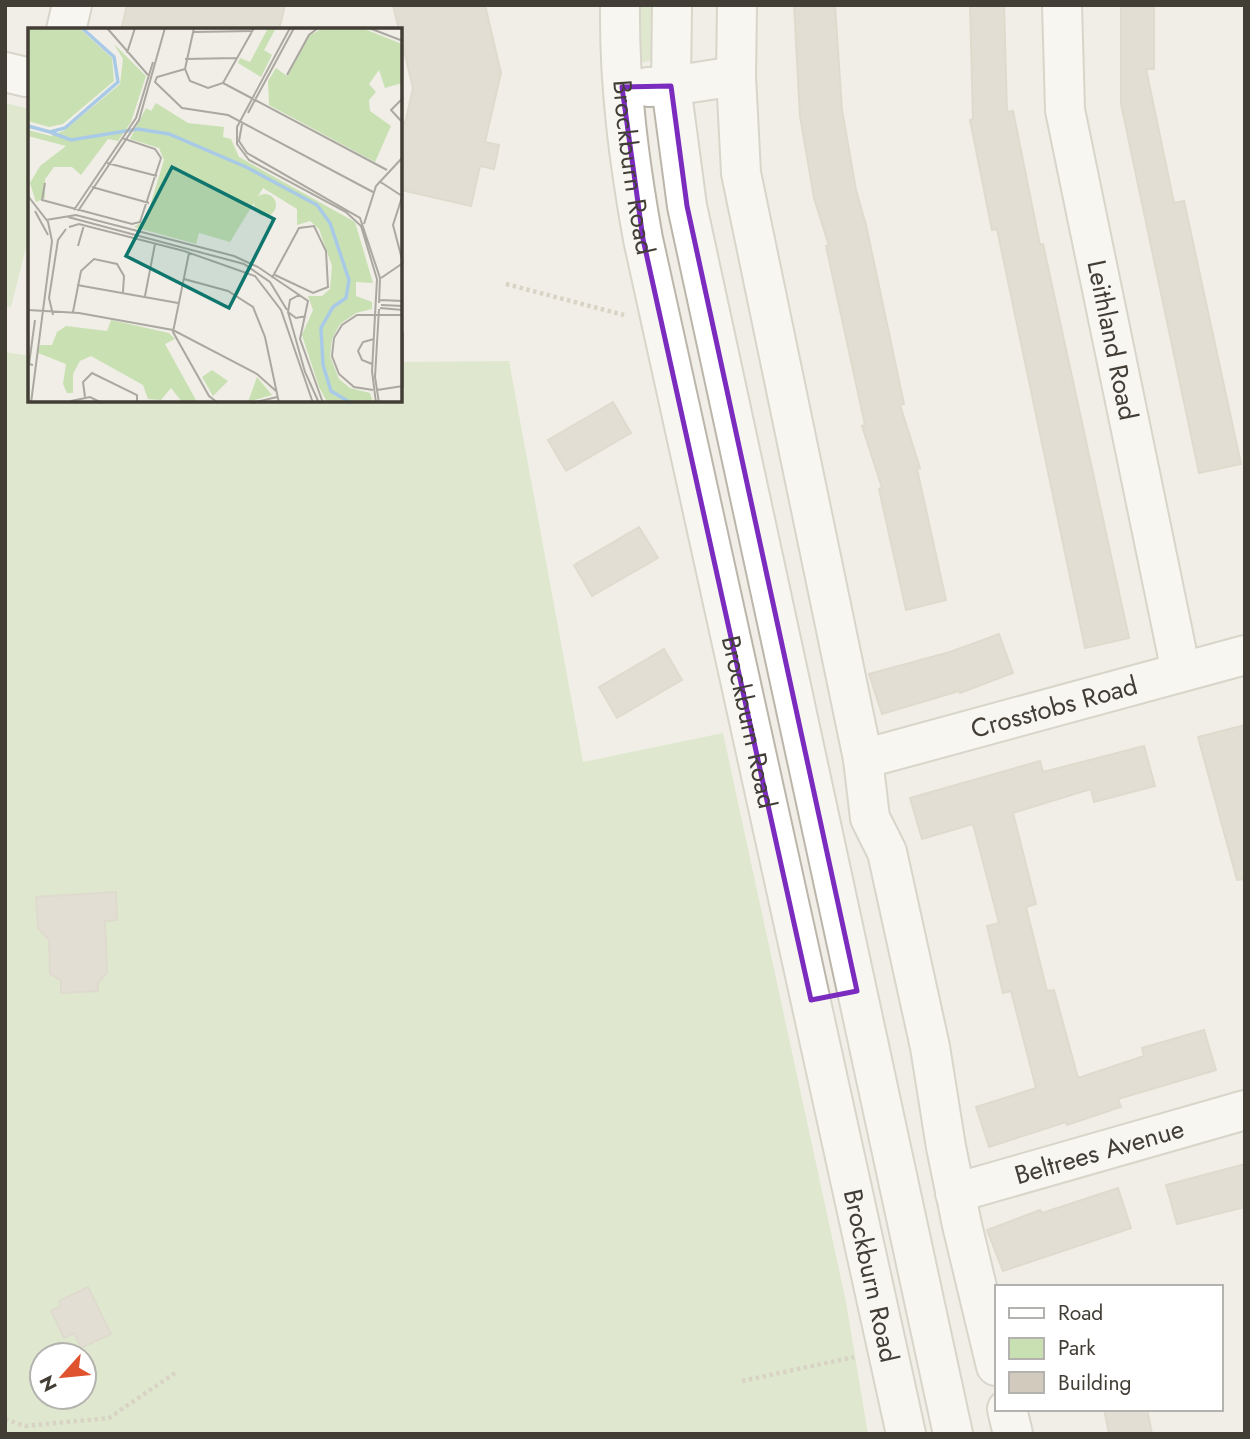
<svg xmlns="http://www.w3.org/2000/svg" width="1250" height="1439" viewBox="0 0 1250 1439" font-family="Jost,sans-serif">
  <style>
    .green { fill: #c9e0b3; fill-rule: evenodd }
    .building { fill: #d1cabd; stroke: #cac2b1; stroke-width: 2 }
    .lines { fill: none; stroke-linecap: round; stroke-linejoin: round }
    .minor-casing { stroke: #bbb6a9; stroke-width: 42 }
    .path { stroke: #bbb29d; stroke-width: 4.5; stroke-dasharray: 3.5 3.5; stroke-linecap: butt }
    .minor { stroke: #fff; stroke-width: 38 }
    .marked { fill: none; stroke: #7b2cbf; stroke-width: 5; stroke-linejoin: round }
    .labels { text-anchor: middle; stroke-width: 5; stroke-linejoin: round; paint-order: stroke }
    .street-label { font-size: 26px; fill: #423e36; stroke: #fff }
    .inset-river { fill: none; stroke: #a9cae6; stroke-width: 3.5 }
    .inset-road { fill: none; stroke: #aaa8a0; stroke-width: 2 }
    .view { fill: #0f766e; fill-opacity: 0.15; stroke: #0f766e; stroke-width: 3.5 }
    .inset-edge { fill: none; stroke: #423e36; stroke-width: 3.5 }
  </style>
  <rect width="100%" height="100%" fill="#f0eee6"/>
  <!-- green -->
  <path class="green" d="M 636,5 L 651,5 L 651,60 L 646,62 L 636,61 Z
    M 5,103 L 30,109 L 30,232 L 11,307 L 5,306 Z
    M 5,352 L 30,356 L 30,401 L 401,401 L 401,362 L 509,361 L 583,762 L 723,733 L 846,1302 L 868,1434 L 5,1434 ZM 42,1355 L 84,1355 L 84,1397 L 42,1397 Z"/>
  <!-- building -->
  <path class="building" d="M 127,5 L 285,5 L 279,30 L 121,30 Z
    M 393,5 L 485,5 L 501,73 L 485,142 L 499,145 L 494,169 L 480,166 L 471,206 L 401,190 L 401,122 L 405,123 L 413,88 Z
    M 794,5 L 835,5 L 842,110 L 856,190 L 866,225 L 904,404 L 900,405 L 920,468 L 917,469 L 946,600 L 906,610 L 879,489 L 882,488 L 862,426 L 865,425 L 826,246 L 829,246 L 814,198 L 800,116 Z
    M 970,5 L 1004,5 L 1007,112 L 1013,111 L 1040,245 L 1043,244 L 1129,638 L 1085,648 L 997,229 L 992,230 L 970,120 L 973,119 Z
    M 1121,5 L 1154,5 L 1154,69 L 1146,69 L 1174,203 L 1184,201 L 1241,464 L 1199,473 L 1121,104 Z
    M 613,402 L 631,433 L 566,471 L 548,440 Z
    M 639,527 L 658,558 L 592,596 L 574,565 Z
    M 999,634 L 1013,673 L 960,693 L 959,691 L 882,714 L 869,674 L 950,652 Z
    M 664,649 L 682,680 L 617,718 L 599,687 Z
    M 1245,725 L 1245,879 L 1237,880 L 1198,737 Z
    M 1144,746 L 1155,786 L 1094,802 L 1091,789 L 1013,813 L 1036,904 L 1026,907 L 1047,991 L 1054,990 L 1078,1078 L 1144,1056 L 1142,1048 L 1204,1030 L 1216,1070 L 1118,1099 L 1121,1107 L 1067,1125 L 1066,1122 L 989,1147 L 976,1107 L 1036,1088 L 1011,991 L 1003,993 L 987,926 L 999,923 L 973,824 L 922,839 L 910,798 L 1040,761 L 1043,772 Z
    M 116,892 L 117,920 L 105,921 L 107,973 L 98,983 L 98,991 L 61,993 L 61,980 L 50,974 L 49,940 L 38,928 L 36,897 Z
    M 1245,1164 L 1245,1207 L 1177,1224 L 1166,1185 Z
    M 1118,1188 L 1131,1228 L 1003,1271 L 987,1230 L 1040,1210 L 1042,1213 Z
    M 88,1287 L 111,1334 L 81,1348 L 74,1333 L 64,1338 L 51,1311 L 61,1306 L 59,1301 Z
    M 1104,1409 L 1147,1409 L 1152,1434 L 1109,1434 Z"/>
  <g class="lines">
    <defs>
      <g id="minor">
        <path id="s1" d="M 620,5 C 619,85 629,161 643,239 L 906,1434"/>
        <path d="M 672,5 L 671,86 L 687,206 L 953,1434"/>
        <path d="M 737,5 L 736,76 L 741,173 L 863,759 L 870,818 L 887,852 L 930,1047 L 946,1147 L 962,1225 L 996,1366"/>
        <path id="s2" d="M 1062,5 L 1065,110 L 1181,672"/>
        <path d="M 66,30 L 72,5"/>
        <path d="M 5,72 L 26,77 L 30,76"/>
        <path d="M 648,87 L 671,86 L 736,76"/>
        <path id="s3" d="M 863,759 L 1245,655"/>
        <path id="s4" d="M 955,1193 L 1245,1110"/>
        <path d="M 1007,1409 L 1013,1434"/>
      </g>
    </defs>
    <!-- minor casing -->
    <use href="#minor" class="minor-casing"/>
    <!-- path -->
    <path class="path" d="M 506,284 L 624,315
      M 742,1381 L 854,1357
      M 5,1419 L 25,1426 L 109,1418 L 175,1373"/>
    <!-- minor -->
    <use href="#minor" class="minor"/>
  </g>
  <!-- marked area -->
  <path d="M0 0H1250V1439H0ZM 671,86 L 687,206 L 857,991 L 811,1000 L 643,239 L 622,87 Z" fill="#f0eee6" fill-opacity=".55" fill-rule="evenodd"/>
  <path class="marked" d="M 671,86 L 687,206 L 857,991 L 811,1000 L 643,239 L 622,87 Z"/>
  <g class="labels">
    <!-- street labels -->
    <g class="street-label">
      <text dy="9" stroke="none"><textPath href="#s1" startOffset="163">Brockburn Road</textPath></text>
      <text dy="9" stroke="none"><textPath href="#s2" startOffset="340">Leithland Road</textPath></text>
      <text dy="9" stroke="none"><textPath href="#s3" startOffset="198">Crosstobs Road</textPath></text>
      <text dy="9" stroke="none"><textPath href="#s1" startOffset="730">Brockburn Road</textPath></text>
      <text dy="9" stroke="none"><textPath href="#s4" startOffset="150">Beltrees Avenue</textPath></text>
      <text dy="9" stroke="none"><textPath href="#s1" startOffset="1297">Brockburn Road</textPath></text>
    </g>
  </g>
  <!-- overview -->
  <g transform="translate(28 28)">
    <rect width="374" height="374" fill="#f0eee6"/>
    <path d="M 51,0 L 84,30 L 86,53 L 35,96 L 21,99 L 0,93 L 0,0 ZM 240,0 L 248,0 L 236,22 L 244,27 L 233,49 L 210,35 L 212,30 L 222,34 ZM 295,0 L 334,0 L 374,16 L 374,55 L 357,60 L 351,42 L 341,56 L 348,64 L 341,72 L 342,83 L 363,98 L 347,134 L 241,77 L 240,53 L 248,40 L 259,48 L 281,8 ZM 86,16 L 118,48 L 103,94 L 90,113 L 80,111 L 53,147 L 44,139 L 26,139 L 17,151 L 17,170 L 8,174 L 2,155 L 12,138 L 38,118 L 0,108 L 0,102 L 23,108 L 37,102 L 92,56 L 95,31 ZM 128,75 L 160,95 L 196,99 L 195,109 L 203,111 L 211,129 L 327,194 L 345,255 L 328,254 L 328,268 L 344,274 L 344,281 L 328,285 L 312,296 L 304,311 L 302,328 L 311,351 L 322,360 L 342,365 L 345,374 L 299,374 L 291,359 L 274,307 L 285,282 L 280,268 L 294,268 L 302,261 L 304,238 L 291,201 L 282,193 L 269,197 L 269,181 L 235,160 L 202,214 L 171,205 L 168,216 L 106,199 L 118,191 L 136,132 L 131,120 L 102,111 L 118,80 L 123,83 ZM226 177a11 11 0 1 1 22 0a11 11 0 1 1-22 0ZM 83,292 L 141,305 L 147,311 L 137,316 L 169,374 L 154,374 L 143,360 L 133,372 L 120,371 L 115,357 L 63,328 L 52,333 L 45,346 L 45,365 L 39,365 L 35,356 L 38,336 L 10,325 L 12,317 L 24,317 L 29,304 L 38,298 L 79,303 ZM 184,342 L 200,353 L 185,368 L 174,349 ZM 229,349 L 244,367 L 220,374 Z" fill="#c9e0b3"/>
    <path class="inset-river" d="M 0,98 L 22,104 L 37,100 L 90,54 L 86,29 L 54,0M 22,104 L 43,112 L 110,101 L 141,106 L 218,139 L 289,177 L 302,195 L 321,252 L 318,270 L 305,279 L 293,300 L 295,337 L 303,363 L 323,375"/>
    <path class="inset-road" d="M 79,0 L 120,47M 166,0 L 157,41 L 162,53 L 180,60 L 195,55 L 226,0M 262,0 L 209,99 L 209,116 L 221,132 L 318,184 L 333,198 L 349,251 L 344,343 L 348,375M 341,0 L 375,13M 165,4 L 225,3M 99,25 L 107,0M 157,31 L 209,30M 157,41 L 129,49 L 127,54 L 154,80 L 200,87 L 345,164M 259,47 L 281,7 L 290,0M 195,55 L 359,142M 375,70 L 363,82 L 375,95M 220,85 L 266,0M 214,96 L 211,113 L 219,125 L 332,190 L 352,250 L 351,275M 79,135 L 129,148M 351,153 L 374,168M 17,155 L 14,172 L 104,196 L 112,194 L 133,130 L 127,121 L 94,110M 64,159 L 121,175M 375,166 L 365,197 L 375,235M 0,168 L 20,194 L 24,213 L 3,375M 46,182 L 108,90 L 125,34M 7,183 L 20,207M 50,183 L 111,92 L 137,0M 40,189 L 216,236 L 242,254 L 259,282M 18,192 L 48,187 L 206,228 L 230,239 L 280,273 L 272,311 L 295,375M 336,196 L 348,158 L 375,129M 41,199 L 51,196 L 156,223 L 227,248 L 253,282 L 285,375M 50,218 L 56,197M 161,225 L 145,304 L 181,368 L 190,375M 244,250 L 271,200 L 286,198 L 298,223 L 300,259 L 285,265 L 247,247M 353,250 L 375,235M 156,251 L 200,263 L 225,279 L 237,309 L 251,375M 49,257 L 150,275M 271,267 L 262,272 L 260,284 L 268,290 L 278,288M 117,268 L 127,216M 352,272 L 375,273M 353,277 L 375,278M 352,280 L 375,282M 351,281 L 347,349 L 351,375M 0,282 L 51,285 L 145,302 L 229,346 L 248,363M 45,284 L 53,243 L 66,231 L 89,236 L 96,248 L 95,264M 260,284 L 277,344 L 291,375M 25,287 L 21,270 L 30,212 L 38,201M 375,304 L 375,360M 344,336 L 334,332 L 330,323 L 335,314 L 346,311M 5,337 L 1,336 L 7,292M 345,362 L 326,359 L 311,346 L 304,328 L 306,310 L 314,297 L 329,287 L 375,287M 349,362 L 375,358M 57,369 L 55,354 L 64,345 L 109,367 L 109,375M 43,373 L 62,369 L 74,375M 224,375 L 249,369"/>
    <path class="view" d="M 144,139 L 246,191 L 201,280 L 98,228 Z"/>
    <rect width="374" height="374" class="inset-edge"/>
  </g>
  <!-- border -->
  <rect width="1250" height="1439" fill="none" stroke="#423e36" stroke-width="14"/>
  <!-- legend -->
  <rect x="995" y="1285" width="228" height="126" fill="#ffffff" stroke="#b3b2af" stroke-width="2"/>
  <rect x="1009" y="1308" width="35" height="10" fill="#ffffff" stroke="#b3b2af" stroke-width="2"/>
  <text x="1058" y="1320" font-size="21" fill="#423e36">Road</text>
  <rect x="1009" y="1338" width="35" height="21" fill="#c9e0b3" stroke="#b3b2af" stroke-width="2"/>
  <text x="1058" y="1355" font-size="21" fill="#423e36">Park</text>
  <rect x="1009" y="1372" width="35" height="21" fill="#d1cabd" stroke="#b3b2af" stroke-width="2"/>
  <text x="1058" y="1390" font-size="21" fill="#423e36">Building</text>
  <!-- north arrow -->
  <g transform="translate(63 1376) rotate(243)"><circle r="33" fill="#ffffff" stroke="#b3b2af" stroke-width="2"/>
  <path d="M0-5L12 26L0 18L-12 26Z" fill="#df532e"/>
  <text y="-10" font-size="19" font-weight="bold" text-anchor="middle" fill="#423e36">N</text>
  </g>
</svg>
